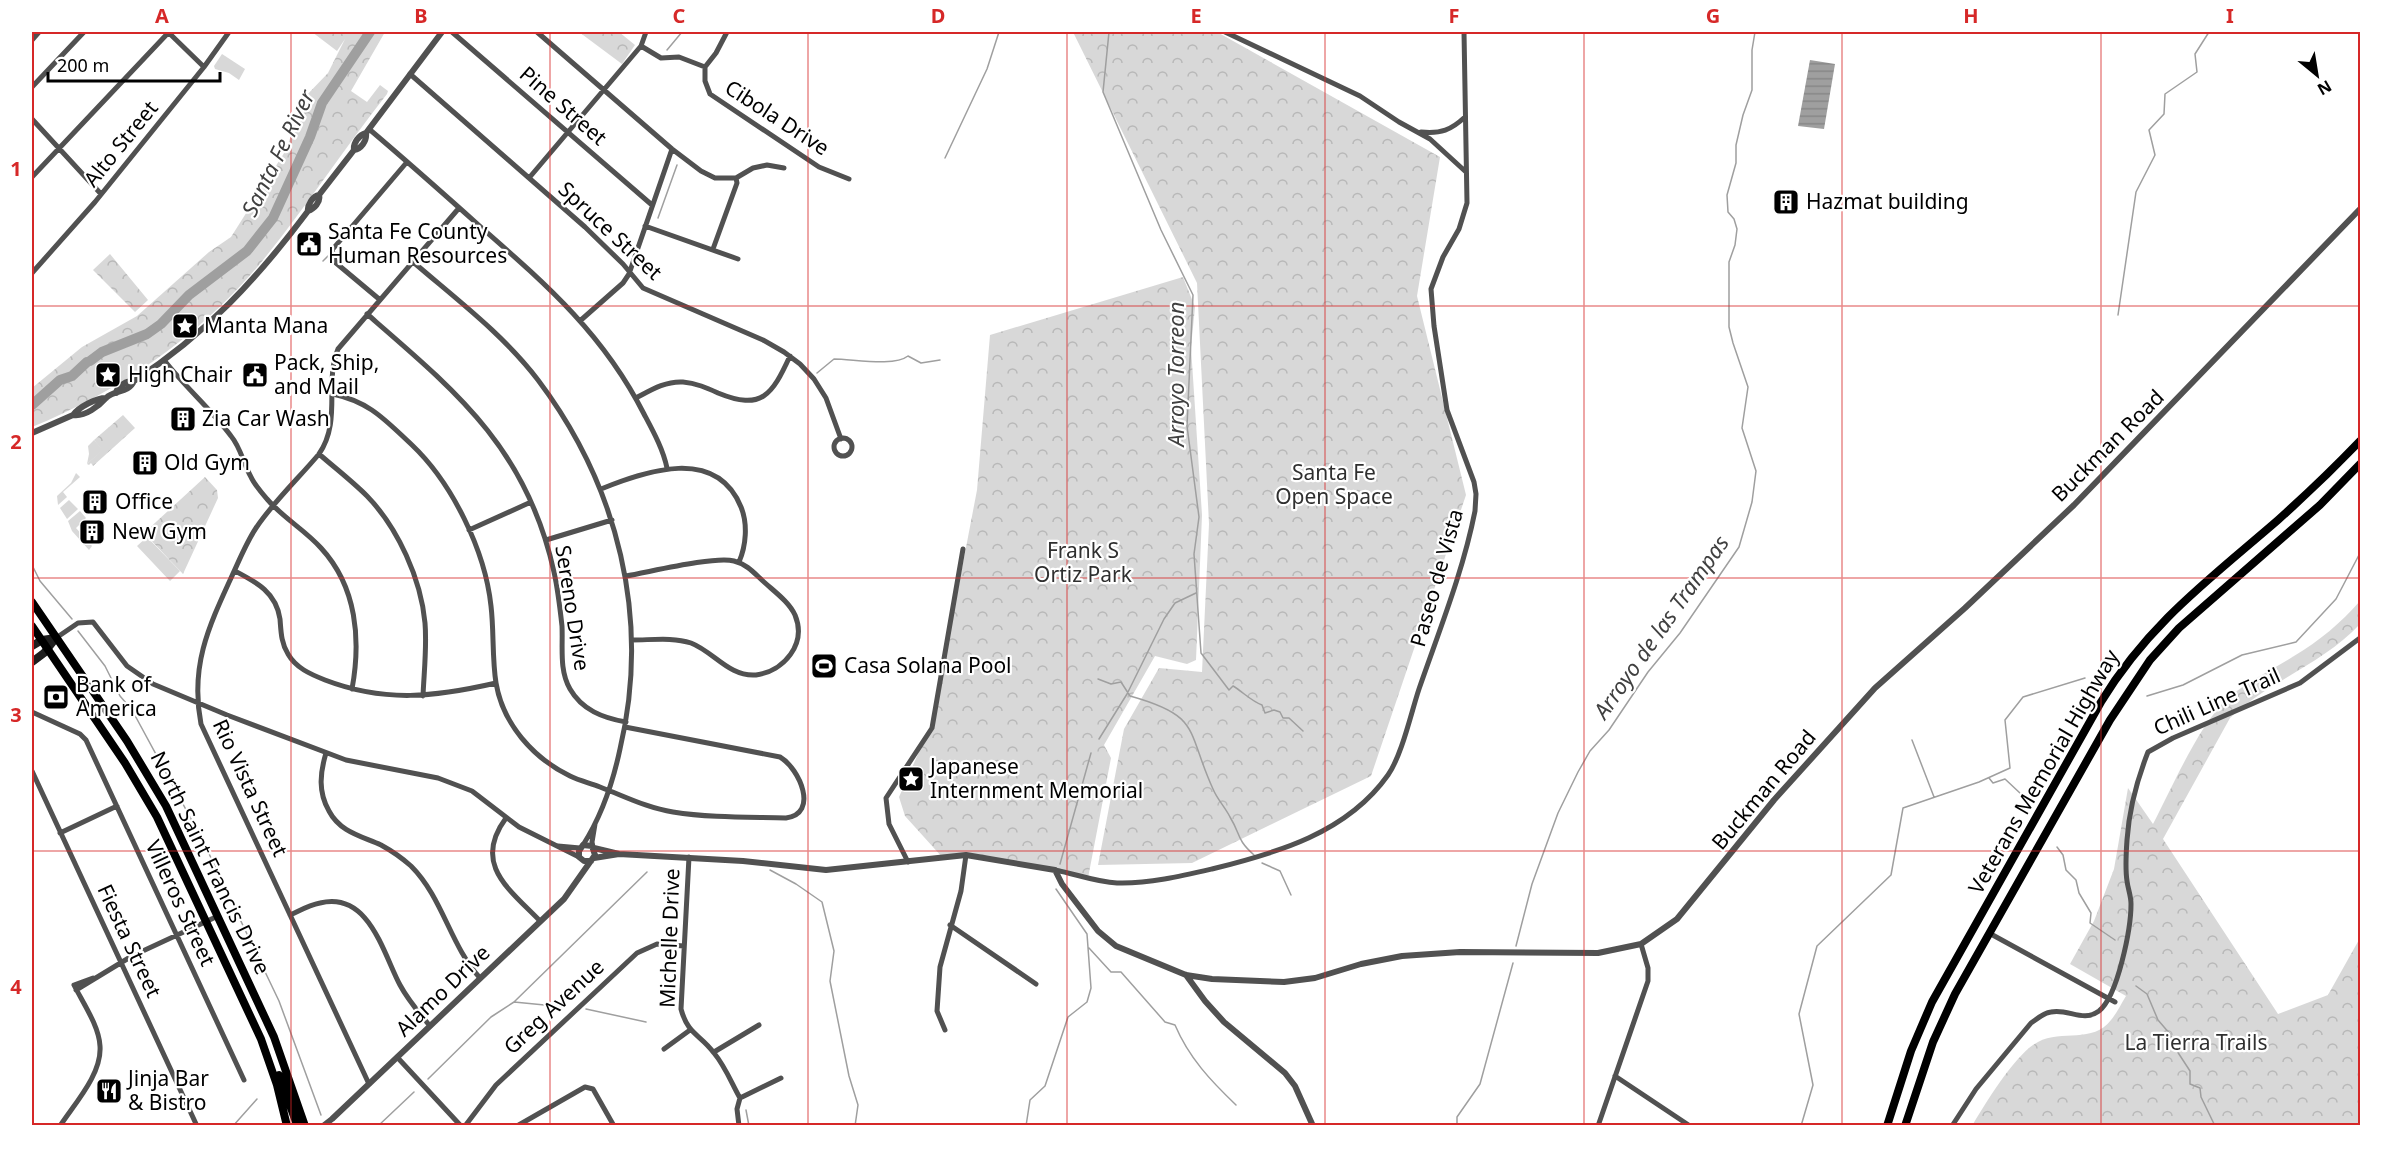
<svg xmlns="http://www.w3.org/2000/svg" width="2392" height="1157" viewBox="0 0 2392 1157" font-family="'Noto Sans',sans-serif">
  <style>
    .green { fill: #d8d8d8 }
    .forest { fill: url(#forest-crowns) }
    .water { fill: url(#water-rules) }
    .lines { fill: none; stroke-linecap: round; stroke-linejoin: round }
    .stream { stroke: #9f9f9f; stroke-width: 1.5 }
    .river { stroke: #9f9f9f; stroke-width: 10 }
    .minor { stroke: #515151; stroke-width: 5 }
    .tertiary { stroke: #515151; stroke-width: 6 }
    .secondary { stroke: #1e1e1e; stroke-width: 8 }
    .trunk { stroke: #000; stroke-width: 8 }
    .grid { fill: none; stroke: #d62828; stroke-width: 1.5; stroke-opacity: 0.55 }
    .labels { text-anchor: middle; stroke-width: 4.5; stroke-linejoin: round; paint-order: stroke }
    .street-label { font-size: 21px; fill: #000; stroke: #fff }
    .poi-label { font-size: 21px; fill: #000; stroke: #fff; text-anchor: start }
    .park-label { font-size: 21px; fill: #2f2f2f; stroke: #fff }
    .water-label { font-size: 22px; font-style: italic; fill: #404040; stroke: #fff }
    .neatline { fill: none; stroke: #d62828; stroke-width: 2 }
    .grid-label { font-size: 20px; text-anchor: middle; font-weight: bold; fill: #d62828 }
  </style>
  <defs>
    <pattern id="forest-crowns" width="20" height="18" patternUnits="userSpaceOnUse" patternTransform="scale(1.5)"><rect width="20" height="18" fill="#d8d8d8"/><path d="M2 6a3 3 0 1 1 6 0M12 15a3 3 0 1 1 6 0" fill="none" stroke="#b8b8b8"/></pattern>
    <pattern id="water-rules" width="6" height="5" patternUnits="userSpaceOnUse" patternTransform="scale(1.5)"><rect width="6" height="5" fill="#9f9f9f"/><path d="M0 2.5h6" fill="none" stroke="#878787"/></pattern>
  </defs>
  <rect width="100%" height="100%" fill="#fff"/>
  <!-- green -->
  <path class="green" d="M 222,54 L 245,69 L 239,80 L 229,73 L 215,69 L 214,66 Z
    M 94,440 L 103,450 L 87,464 L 89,454 L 88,446 Z
    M 76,473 L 80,477 L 63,492 L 67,497 L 58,505 L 57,496 L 71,483 Z
    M 69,500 L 78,509 L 67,519 L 60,508 Z
    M 80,511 L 86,518 L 76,528 L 92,546 L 89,550 L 72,531 L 68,521 Z
    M 147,537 L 180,571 L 170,581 L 137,546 Z"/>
  <!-- forest -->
  <path class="forest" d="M 312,32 L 385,32 L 351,91 L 367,102 L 380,85 L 388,91 L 387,94 C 343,150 304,210 259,265 C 200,336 117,393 32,427 L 32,388 L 82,347 L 137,316 L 209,252 L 231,237 L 286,150 L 304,98 L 328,73 L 345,39 L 337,51 Z
    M 579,32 L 619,32 L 635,45 L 622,64 Z
    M 1073,32 L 1217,32 L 1440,157 L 1417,296 L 1466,495 L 1371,776 L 1192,863 L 1098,865 L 1124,729 L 1159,668 L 1202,672 L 1209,524 L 1197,283 Z
    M 110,254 L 148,300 L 135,312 L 93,270 Z
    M 1183,277 L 1195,307 L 1191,347 L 1202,515 L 1196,660 L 1187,664 L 1155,656 L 1104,745 L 1111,758 L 1088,878 L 993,859 L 942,857 L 905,816 L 899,797 L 933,720 L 977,490 L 990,335 Z
    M 123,415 L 135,428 L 93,466 L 91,463 L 89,465 L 87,464 L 102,450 L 94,440 Z
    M 205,477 L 217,490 L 218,498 L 183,574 L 144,533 Z
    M 2360,601 L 2360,624 C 2323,664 2269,681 2230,718 L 2163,839 L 2278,1014 L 2328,995 L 2360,938 L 2360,1125 L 1972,1126 C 1985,1104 2016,1053 2038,1042 C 2062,1029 2093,1044 2111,1020 C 2117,1013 2121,1004 2126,996 L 2070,964 L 2094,921 L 2114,869 L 2128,788 L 2153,824 C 2172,788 2199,724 2228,698 C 2248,681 2272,670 2294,656 C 2319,641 2341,623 2360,601 Z"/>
  <!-- water -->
  <path class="water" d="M 1810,60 L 1835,64 L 1824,129 L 1798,126 Z"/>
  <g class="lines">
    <!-- stream -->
    <path class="stream" d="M 1109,32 L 1103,92 L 1161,230 L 1193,295 L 1187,426 L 1199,517 L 1194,554 L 1201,653 L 1229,690 L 1233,686 C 1243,692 1251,701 1262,705 L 1265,713 L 1274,710 L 1280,712 L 1283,718 L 1289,718 L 1303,731
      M 667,50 L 682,32
      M 945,158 L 987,69 L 999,32
      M 658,218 L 677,165
      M 323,261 L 329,255
      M 2118,315 L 2136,192 L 2155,155 L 2149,130 L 2164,114 L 2165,94 L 2197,72 L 2195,54 L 2209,32
      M 817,373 L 834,359 C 853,359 894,367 908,356 L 921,363 L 940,360
      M 32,565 L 40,581 L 72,619
      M 78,631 L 105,666 L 120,696 L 132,710 L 203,841 L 257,955 L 279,1001 L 321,1115
      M 1098,679 L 1111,684 L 1121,682 L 1130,696 C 1202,716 1186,730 1213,789 C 1217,799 1225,807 1230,817 C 1241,835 1236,839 1254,855
      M 2147,696 L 2183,685 L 2242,655 L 2296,642 L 2336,599 L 2360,553
      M 1099,739 L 1127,694 L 1164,619 L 1175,603 L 1196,593
      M 1912,740 L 1934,797
      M 1989,778 L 1993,783 L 2005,779 L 2021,794
      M 2057,847 L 2063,855 L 2066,870 L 2076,880 L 2079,893 L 2091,913 L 2090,923 L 2115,940
      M 1262,863 L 1280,871 L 1291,895
      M 1060,864 L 1091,753
      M 770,870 L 796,884 L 822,902 L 834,951 L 830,981 L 849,1076 L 858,1105 L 855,1126
      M 1516,946 L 1532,884 L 1558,813 L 1578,772 L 1590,751 L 1609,730 L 1648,672 L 1680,633 L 1739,547 L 1752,502 L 1756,471 L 1742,428 L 1748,387 L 1733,343 L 1729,327 L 1729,262 L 1735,245 L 1737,229 L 1734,219 L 1728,212 L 1727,195 L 1736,163 L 1736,145 L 1743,115 L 1752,90 L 1752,50 L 1755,32
      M 1089,948 L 1111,972 L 1121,972 L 1165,1022 L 1175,1025 C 1189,1058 1211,1081 1236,1105
      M 2136,986 L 2147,994 L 2158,1020 L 2170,1034 L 2177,1051 L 2190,1071 L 2190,1084 L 2200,1088 L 2201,1097 L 2215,1126
      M 514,1002 L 647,872
      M 586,1009 L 646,1022
      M 428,1079 L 491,1017 L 514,1002 L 565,1007
      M 32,1086 L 33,1087
      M 746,1110 L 749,1126
      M 233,1126 L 257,1099
      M 378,1126 L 414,1092
      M 1026,1126 L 1030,1100 L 1045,1086 L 1068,1017 L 1087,1002 L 1091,988 L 1087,934 L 1056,889
      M 1457,1126 L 1457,1117 L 1480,1084 L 1513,963
      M 1801,1126 L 1813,1085 L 1799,1014 L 1817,946 L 1891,875 L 1903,808 L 1979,782 L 2010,768 L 2005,720 L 2023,697 L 2085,678"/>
    <!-- river -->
    <path class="river" d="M 90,361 L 102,352 L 147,334 L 161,324 L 189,295 L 247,251 L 273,218 L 310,137 L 322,103 L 370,32
      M 32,405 L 60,380 L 72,376 L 87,362"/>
    <!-- minor -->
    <path class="minor" d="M 168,32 L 204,67
      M 452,32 L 652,205
      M 537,32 L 672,149 L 701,171 L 715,178 L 736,178 L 753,168 L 767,165 L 784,168
      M 1225,32 L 1360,96 L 1399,122 L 1430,139 L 1466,172
      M 32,40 L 39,32
      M 641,46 L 661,58 L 679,57 L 705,67
      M 705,67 L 705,81 L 710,94 L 819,167 L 849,179
      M 705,67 L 716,53 L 727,32
      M 410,74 L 585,227 L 623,264 L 643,288 L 763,340 L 784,352 L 800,364 L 814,379 L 826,398 L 841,439
      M 32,87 L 84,32
      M 32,119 L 101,194
      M 369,129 C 408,162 445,195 483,229 C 548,286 604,335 644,414 C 653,431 663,449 667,468
      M 1421,132 C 1441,134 1451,130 1465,117
      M 32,177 L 169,32
      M 529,178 L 641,46 L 646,32
      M 645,226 L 738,259
      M 713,249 L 737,183 L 736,178
      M 412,261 C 456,299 503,334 538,380 C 618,486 651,618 620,749 C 613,782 601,817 583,845
      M 32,273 L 95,202 L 204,67 L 229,32
      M 379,299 L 336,263 L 332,250 L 407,162
      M 367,314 C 457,392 527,449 554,572 C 558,590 560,608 562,626 C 563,647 559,670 570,689 C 582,710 603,718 626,722
      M 581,320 L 623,283 L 629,274 L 672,149
      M 164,360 C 185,387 211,409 231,436 C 241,448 243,463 251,477 C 254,484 261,492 267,499 C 282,517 305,530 321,548 C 357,587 361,640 352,689
      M 333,394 C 370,402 385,420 412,445 C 452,483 485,550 491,606 C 494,631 492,658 496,683 C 503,724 533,758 570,776 C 580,781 590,783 600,787 C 624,796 647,808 673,812 C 710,818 749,817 786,818 C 819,814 800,769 780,757 L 625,727
      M 636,398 C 651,390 665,381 683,382 C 696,383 707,388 718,393 C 762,411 772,395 790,356
      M834 447a9 9 0 1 1 18 0a9 9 0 1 1-18 0Z
      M 319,454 C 335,468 352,481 367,496 C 398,528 421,579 425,623 C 427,647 424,672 423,696
      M 601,489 C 646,471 716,446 741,507 C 748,524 746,546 739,562
      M 469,530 L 531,502
      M 546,540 L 612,520
      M 235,571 C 256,582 276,592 280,619 C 281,631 281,643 288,654 C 296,668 310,674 325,680 C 385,703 435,697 496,683
      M 626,576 C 650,572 714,556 734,561 C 747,564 755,574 764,582 C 775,592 789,602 795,615 C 807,644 784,671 756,675 C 729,677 714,652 691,643 C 673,637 652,640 632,640
      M 56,638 L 78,623 L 93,622 L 127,666 L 153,684 L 227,715 L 346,760 L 438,778 L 472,791 L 519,827 L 579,857
      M 32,712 L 80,734 L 86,740 L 244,1080
      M 326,753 C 320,773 318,792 329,811 C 340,832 361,836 381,845 C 392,851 402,858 411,866 C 443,898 450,945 480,978
      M 32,771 L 197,1126
      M 506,818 C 472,864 509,889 540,921
      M 60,833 L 117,806
      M 558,846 L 580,848
      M 593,847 L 592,842 L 595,824
      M 689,857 L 681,1009 C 688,1035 700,1034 714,1053 C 725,1066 732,1084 740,1098 L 781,1078
      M 908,862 L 889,824 L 886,798 L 932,728 L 963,549
      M 1055,870 C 1076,874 1096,882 1117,883 C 1148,884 1182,876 1212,869 C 1277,853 1347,833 1388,775 C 1402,755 1411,713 1419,689 C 1439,631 1463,572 1475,511 L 1476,494 L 1474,482 L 1447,410 L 1434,326 L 1431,289 L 1443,257 L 1459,229 L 1467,203 L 1464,32
      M 290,915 C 299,911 309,905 320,903 C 369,891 383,953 400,985 C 408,1000 419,1013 430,1026
      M 950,925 L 1036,984
      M 1989,933 L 2115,1002
      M 76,990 L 132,956 L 218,916
      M 945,1030 L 937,1011 L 940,967 L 961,891 L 966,855
      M 664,1049 L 690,1030
      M 714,1052 L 759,1025
      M 397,1057 L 461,1126
      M 1615,1076 L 1690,1126
      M 369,1084 L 201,724 C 190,667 208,628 231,578 C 239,561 246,543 256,528 C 274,501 299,478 319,454 C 342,420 324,383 338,349 L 459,208
      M 60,1126 C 75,1103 102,1074 100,1046 C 99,1026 83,1003 74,985 L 93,978
      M 465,1126 L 496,1085 L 637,953 L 657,944 L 684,946
      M 517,1126 L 585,1087 L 593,1089 L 614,1126
      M 739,1126 L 737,1109 L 740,1098
      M 1598,1126 L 1648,981 L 1648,968 L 1641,944
      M 1952,1126 L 1976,1089 L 2031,1023 C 2037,1019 2043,1013 2051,1012 C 2068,1008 2083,1023 2099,1011 C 2118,996 2131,928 2131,904 C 2131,896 2128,889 2127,881 C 2125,868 2126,854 2127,840 C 2129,810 2137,780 2148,752 L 2173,738 L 2300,683 L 2360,638"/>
    <!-- tertiary -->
    <path class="tertiary" d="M 354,150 C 353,143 359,135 366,133 L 442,32
      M 308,211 C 307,205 313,196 319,195 L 354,150 C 361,149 367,141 366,133
      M 116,393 C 117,386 128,380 134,381
      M 73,415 C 85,417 99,406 106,398 C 115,389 128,394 134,381 C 206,334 257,279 308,211 C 314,209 321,202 319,195
      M 32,433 L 73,415 C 79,407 96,398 106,398
      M 594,848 L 619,854 L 743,861 L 826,870 L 966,855 L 1055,870 L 1062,884 L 1098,931 L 1116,946 L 1186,975 L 1212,979 L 1284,982 L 1315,978 L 1361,964 L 1402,956 L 1460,952 L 1598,953 L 1641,944 L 1677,919 L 1774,800 L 1875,688 L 1965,608 L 2074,505 L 2360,209
      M 594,858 L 619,854
      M 1186,975 L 1205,1001 L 1224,1022 L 1285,1073 L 1295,1086 L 1313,1126
      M 323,1126 L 332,1119 L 564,899 L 595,855 L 592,846 L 583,845 L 579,851 L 579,857 L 584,861 L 591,861"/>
    <!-- secondary -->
    <path class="secondary" d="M 32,646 L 42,640 L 56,638
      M 32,662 L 44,653 L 56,638"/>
    <!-- trunk -->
    <path class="trunk" d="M 32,602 L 127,741 L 166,806 L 274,1037 L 305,1126
      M 32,626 L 125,763 L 157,817 L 261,1039 L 277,1085 L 287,1126
      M 279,1075 L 296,1122 L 301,1126
      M 1887,1126 L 1911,1051 L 1932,1002 L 2101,702 C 2148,624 2211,578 2278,520 C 2307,494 2334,468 2360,441
      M 1905,1126 L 1933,1042 L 1955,994 L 2110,720 L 2150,660 L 2179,628 L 2320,505 L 2360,464"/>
  </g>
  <!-- grid -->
  <path class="grid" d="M 291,32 L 291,1126M 550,32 L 550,1126M 808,32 L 808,1126M 1067,32 L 1067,1126M 1325,32 L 1325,1126M 1584,32 L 1584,1126M 1842,32 L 1842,1126M 2101,32 L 2101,1126M 32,306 L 2360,306M 32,578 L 2360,578M 32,851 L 2360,851"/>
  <!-- icons -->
  <defs>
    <symbol id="building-square" viewBox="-11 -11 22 22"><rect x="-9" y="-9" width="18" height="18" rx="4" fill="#000" stroke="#fff"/><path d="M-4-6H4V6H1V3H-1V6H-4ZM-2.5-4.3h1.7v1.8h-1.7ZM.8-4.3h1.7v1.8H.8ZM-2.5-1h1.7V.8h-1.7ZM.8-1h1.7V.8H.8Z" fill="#fff"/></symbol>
    <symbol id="civic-square" viewBox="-11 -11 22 22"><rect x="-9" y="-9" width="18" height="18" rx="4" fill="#000" stroke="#fff"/><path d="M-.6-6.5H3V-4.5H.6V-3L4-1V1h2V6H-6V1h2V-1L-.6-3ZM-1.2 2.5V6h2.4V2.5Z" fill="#fff"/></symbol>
    <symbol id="sight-square" viewBox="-11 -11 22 22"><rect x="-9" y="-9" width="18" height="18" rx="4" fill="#000" stroke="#fff"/><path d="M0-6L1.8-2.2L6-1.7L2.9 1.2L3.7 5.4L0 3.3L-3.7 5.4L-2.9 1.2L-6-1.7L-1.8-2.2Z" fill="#fff"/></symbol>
    <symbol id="stadium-square" viewBox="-11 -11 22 22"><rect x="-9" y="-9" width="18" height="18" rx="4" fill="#000" stroke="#fff"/><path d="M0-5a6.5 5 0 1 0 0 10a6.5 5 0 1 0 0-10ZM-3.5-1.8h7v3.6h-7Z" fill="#fff"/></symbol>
    <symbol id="bank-square" viewBox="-11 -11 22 22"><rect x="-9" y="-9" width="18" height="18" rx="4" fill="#000" stroke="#fff"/><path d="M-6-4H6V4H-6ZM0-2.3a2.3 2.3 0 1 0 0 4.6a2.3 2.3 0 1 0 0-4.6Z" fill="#fff"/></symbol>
    <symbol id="restaurant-square" viewBox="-11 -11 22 22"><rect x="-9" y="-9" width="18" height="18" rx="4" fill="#000" stroke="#fff"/><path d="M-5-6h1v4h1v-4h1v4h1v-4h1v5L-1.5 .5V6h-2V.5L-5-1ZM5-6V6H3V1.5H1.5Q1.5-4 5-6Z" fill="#fff"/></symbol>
  </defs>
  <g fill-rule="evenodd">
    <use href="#building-square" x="1771" y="187" width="30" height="30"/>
    <use href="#civic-square" x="294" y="229" width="30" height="30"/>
    <use href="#sight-square" x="170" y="311" width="30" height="30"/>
    <use href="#sight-square" x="93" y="360" width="30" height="30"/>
    <use href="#civic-square" x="240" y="360" width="30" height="30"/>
    <use href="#building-square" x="168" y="404" width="30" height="30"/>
    <use href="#building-square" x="130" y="448" width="30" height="30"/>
    <use href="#building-square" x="80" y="487" width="30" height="30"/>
    <use href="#building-square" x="77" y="517" width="30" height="30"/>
    <use href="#stadium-square" x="809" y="651" width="30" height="30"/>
    <use href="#bank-square" x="41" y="682" width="30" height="30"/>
    <use href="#sight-square" x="896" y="764" width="30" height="30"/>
    <use href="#restaurant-square" x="94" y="1076" width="30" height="30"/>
  </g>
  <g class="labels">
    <!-- street labels -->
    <g class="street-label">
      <text transform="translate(563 106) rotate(41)" y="7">Pine Street</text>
      <text transform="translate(777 118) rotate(33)" y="7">Cibola Drive</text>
      <text transform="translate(121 144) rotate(-51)" y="7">Alto Street</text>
      <text transform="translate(610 231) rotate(43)" y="7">Spruce Street</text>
      <text transform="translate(2108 446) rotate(-45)" y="7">Buckman Road</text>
      <text transform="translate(1437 578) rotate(-74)" y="7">Paseo de Vista</text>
      <text transform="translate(572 608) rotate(81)" y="7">Sereno Drive</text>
      <text transform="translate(2217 702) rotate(-24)" y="7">Chili Line Trail</text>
      <text transform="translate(2044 772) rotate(-60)" y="7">Veterans Memorial Highway</text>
      <text transform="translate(250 788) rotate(65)" y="7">Rio Vista Street</text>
      <text transform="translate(1764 790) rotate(-50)" y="7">Buckman Road</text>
      <text transform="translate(210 863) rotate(64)" y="7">North Saint Francis Drive</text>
      <text transform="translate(180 903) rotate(65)" y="7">Villeros Street</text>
      <text transform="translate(670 938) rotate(-88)" y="7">Michelle Drive</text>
      <text transform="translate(129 941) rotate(65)" y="7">Fiesta Street</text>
      <text transform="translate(443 991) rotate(-44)" y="7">Alamo Drive</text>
      <text transform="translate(554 1007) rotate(-43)" y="7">Greg Avenue</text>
    </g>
    <!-- poi labels -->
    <g class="poi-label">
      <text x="1806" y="209">Hazmat building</text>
      <text x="328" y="239">Santa Fe County<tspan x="328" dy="24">Human Resources</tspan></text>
      <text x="204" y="333">Manta Mana</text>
      <text x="274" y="370">Pack, Ship,<tspan x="274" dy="24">and Mail</tspan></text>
      <text x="128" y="382">High Chair</text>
      <text x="202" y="426">Zia Car Wash</text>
      <text x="164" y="470">Old Gym</text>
      <text x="115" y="509">Office</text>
      <text x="112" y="539">New Gym</text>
      <text x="844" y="673">Casa Solana Pool</text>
      <text x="76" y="692">Bank of<tspan x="76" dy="24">America</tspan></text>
      <text x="930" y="774">Japanese<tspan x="930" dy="24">Internment Memorial</tspan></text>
      <text x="128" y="1086">Jinja Bar<tspan x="128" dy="24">&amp; Bistro</tspan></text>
    </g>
    <!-- park labels -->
    <g class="park-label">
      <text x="1334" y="480">Santa Fe<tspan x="1334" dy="24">Open Space</tspan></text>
      <text x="1083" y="558">Frank S<tspan x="1083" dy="24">Ortiz Park</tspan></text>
      <text x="2196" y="1050">La Tierra Trails</text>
    </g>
    <!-- water labels -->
    <g class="water-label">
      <text transform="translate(278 153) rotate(-64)" y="8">Santa Fe River</text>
      <text transform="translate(1176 374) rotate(-90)" y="8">Arroyo Torreon</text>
      <text transform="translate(1661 627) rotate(-55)" y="8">Arroyo de las Trampas</text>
    </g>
  </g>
  <!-- border -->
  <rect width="2392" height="1157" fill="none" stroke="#ffffff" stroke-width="66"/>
  <!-- north arrow -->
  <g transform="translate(2317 75) rotate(150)" stroke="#ffffff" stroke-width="4.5" paint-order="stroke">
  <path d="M0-4.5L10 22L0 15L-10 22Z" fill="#000000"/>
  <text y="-9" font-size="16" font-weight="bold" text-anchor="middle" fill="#000000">N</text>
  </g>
  <!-- scale -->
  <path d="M48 72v9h172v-9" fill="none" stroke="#000000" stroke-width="3"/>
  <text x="57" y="72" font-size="18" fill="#000000" stroke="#ffffff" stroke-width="4.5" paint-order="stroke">200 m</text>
  <rect x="33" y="33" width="2326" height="1091" class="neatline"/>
  <g class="grid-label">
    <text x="162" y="23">A</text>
    <text x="421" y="23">B</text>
    <text x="679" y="23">C</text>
    <text x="938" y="23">D</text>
    <text x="1196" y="23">E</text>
    <text x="1454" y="23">F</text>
    <text x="1713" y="23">G</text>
    <text x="1971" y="23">H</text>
    <text x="2230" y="23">I</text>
    <text x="16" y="176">1</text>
    <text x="16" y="449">2</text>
    <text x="16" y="722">3</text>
    <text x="16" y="994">4</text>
  </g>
</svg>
